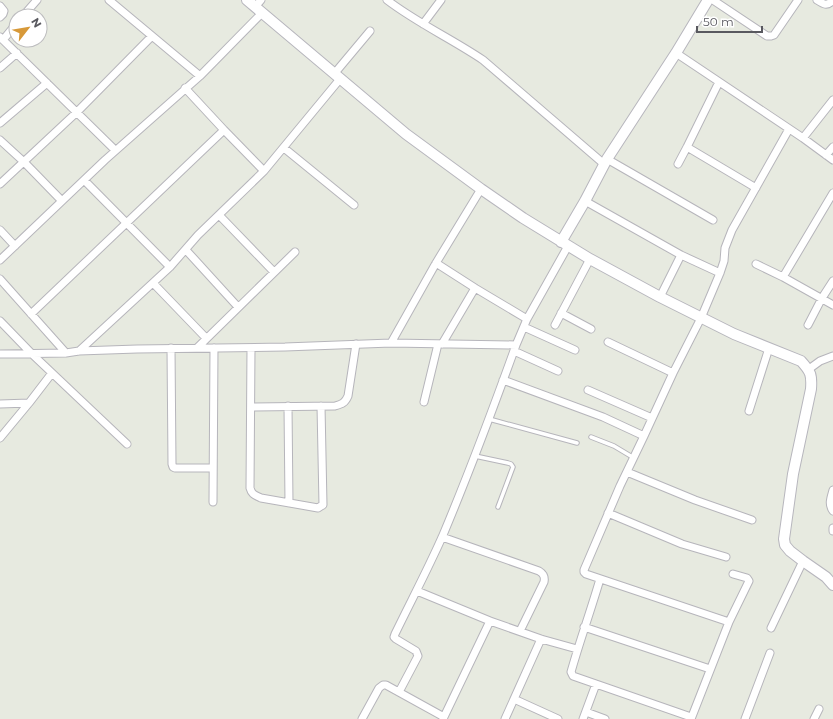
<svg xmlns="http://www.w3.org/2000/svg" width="833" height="719" viewBox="0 0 833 719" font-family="Montserrat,sans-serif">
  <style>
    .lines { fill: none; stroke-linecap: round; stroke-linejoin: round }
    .lane-casing { stroke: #b6b5bb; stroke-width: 5.5 }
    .street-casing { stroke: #b6b5bb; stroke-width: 9 }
    .secondary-casing { stroke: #b7b6bd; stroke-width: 12 }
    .lane { stroke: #fff; stroke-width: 3.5 }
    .street { stroke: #fff; stroke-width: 7 }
    .secondary { stroke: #fff; stroke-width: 10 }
  </style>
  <rect width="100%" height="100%" fill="#e7eae0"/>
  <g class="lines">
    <defs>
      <path id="lane" d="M 489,419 L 577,443
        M 591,437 L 614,446 L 634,458
        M 475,456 L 508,463 L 511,464 L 513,467 L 498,507"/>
      <path id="street" d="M 109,0 L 200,76
        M 387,0 C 417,23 452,39 483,60 L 604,164
        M 713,0 L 767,36 L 771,36 L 774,35 L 798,0
        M 817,0 C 823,4 827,7 833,0
        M 0,6 L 4,11 L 3,14 L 0,17
        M 255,7 L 261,0
        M 23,16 L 37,0
        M 423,24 L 441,0
        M 0,37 L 115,150
        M 3,40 L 16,24
        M 676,53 L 803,138 L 833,160
        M 0,68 L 17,53
        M 334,74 L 370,31
        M 185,88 L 224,130 L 264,171
        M 0,123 L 47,83
        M 803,138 L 833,100
        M 0,140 L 24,162 L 62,201
        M 687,147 L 756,188
        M 284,148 L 354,205
        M 826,155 L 833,147
        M 607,159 L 713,220
        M 678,164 L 687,147 L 719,82
        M 84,180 L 170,267
        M 0,184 L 77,112 L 152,36
        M 585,201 L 681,255 L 720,273
        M 219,215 L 274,272
        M 0,230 L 15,246
        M 186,250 L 238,307
        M 0,260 L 105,160 L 200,76 L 262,13
        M 436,263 L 475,288 L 527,319
        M 756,264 L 783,277 L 833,305
        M 783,277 L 833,193
        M 0,279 L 66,353
        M 153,283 L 206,338
        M 660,297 L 681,255
        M 561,313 L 591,329
        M 31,314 L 224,130
        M 0,321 L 32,354 L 127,444
        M 555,325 L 590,259
        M 808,325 L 822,298 L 833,281
        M 524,327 L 575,350
        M 608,342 L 673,373
        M 391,343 L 436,263 L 481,189
        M 442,344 L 475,288
        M 171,348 L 172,464 L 173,467 L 175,468 L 213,468
        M 197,348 L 295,252
        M 251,348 L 250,488 C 252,495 255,495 261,498 L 318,508 L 321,506 L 323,505 L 321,406
        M 79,351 L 170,267 L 198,235 L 264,171 L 340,79
        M 514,351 L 558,371
        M 0,354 L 66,353 L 79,351 L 137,349 L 285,347 L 391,343 L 516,345
        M 809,369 L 820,361 L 833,356
        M 503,380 L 603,417 L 644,436
        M 588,390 L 652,418
        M 424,402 L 438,344
        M 0,404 L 29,403
        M 288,406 L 289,503
        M 251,407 L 335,406 C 342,404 345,403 348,396 L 356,344
        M 749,411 L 769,348
        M 0,438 L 29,403 L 52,373
        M 627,472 L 695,500 L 752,520
        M 833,490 C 831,498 828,504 833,511
        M 213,502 L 214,348
        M 608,513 L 682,544 L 726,557
        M 833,528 L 833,531
        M 442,537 L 539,571 C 544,574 545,577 544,582 L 520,631
        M 600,579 C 591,610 580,640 571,672 L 573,676 L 691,717
        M 417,591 L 490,621 L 541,639 L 577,649
        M 729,622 L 586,574 L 584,572 L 584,570 L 620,486 L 644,436 L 673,373 L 701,318 L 720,273 L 724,261 L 725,248 L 732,230 L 789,129
        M 584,627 L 710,669
        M 771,628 L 803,561
        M 399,692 L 418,656 L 416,651 L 396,639 L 394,637 L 395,634 C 411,601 428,569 443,535 C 469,473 493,409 516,345 L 527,319 L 568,246
        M 514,699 L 558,719
        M 586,712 L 605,719
        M 362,719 L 379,688 L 383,685 L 386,685 L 444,717
        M 443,719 L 490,621
        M 505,719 L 541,639
        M 583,719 L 596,684
        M 691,719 L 729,622 L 749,581 L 747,578 L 733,574
        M 745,719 L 770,653
        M 814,719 L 819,709"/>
      <path id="secondary" d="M 247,0 L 406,134 L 481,189 L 523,218 L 590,259 L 660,297 L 734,334 L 801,361 C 811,372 812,375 811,389 L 793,474 L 784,539 L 785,545 L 790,551 L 803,561 L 826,577 L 833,585
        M 561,242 L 585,201 L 607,159 L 676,53 L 708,0"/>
    </defs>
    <!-- lane casing -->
    <use href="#lane" class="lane-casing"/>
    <!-- street casing -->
    <use href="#street" class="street-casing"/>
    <!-- secondary casing -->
    <use href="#secondary" class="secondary-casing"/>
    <!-- lane -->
    <use href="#lane" class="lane"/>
    <!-- street -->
    <use href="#street" class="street"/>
    <!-- secondary -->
    <use href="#secondary" class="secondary"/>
  </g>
  <!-- north arrow -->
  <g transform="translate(28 28) rotate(59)"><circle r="19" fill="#ffffff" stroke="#bdbdbf"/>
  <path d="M0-3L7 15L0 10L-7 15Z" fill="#d79939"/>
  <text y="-6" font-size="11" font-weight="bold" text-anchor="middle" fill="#59595f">N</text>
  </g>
  <!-- scale -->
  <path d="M697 26v6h65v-6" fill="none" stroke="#59595f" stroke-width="2"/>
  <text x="703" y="26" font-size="12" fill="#59595f" stroke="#ffffff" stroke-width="3" paint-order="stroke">50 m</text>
</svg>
